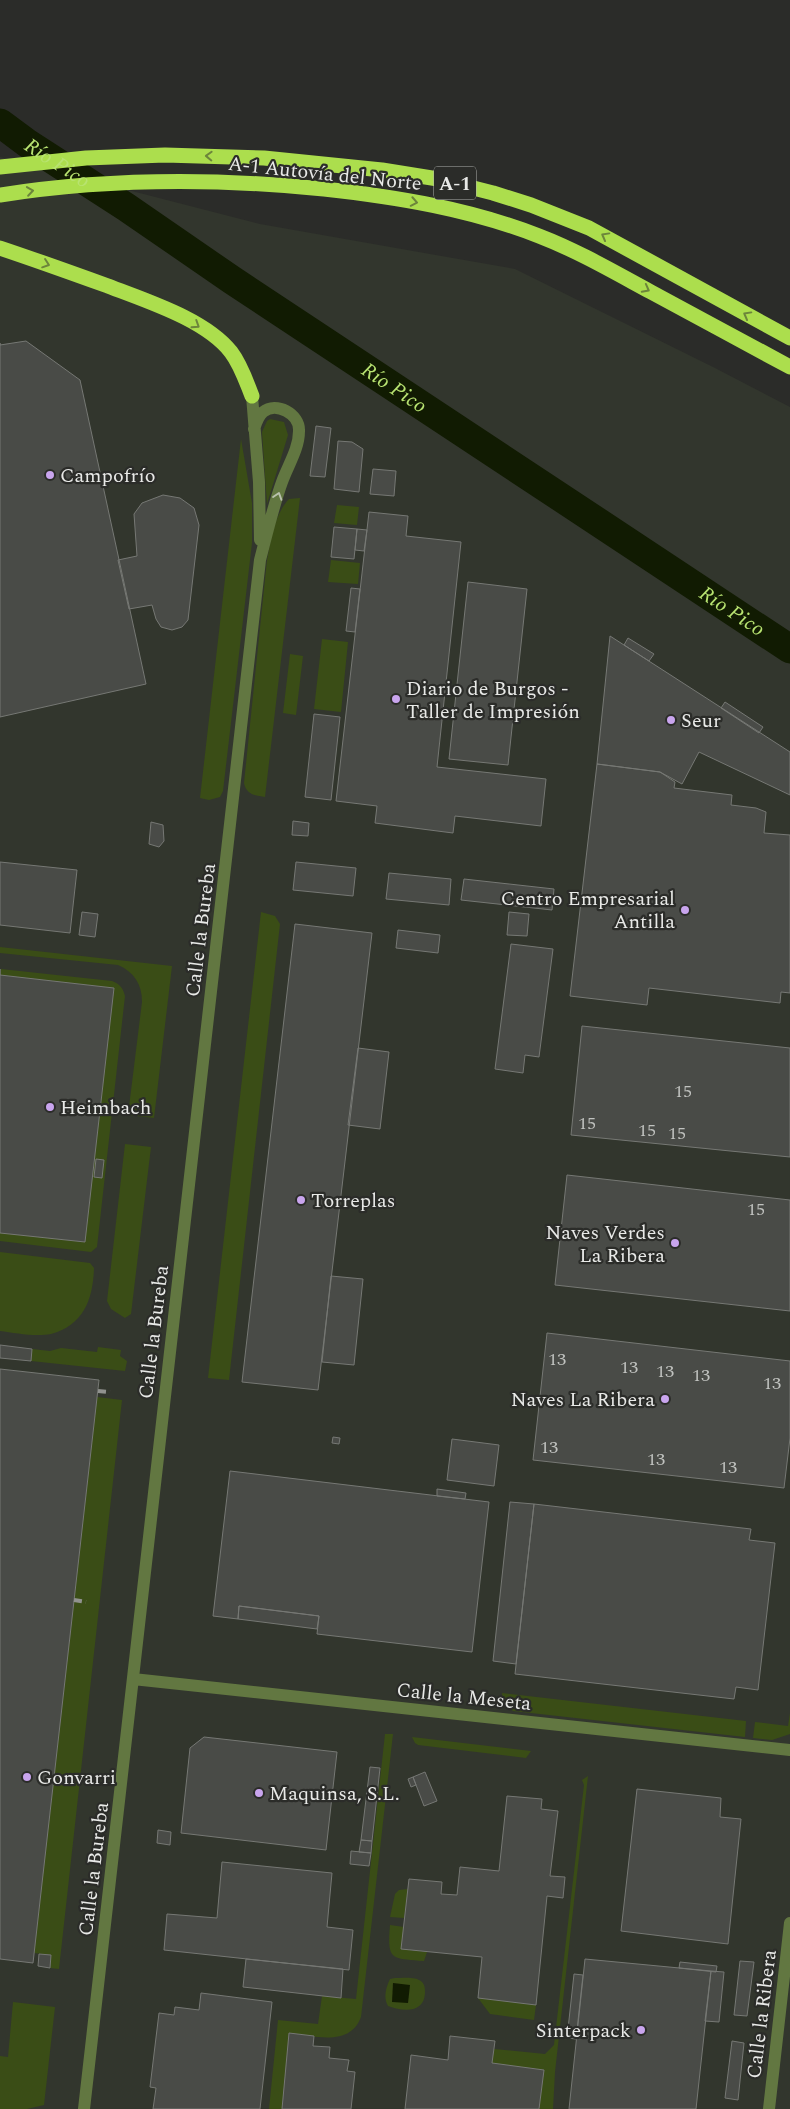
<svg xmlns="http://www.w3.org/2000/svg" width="790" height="2109" viewBox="0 0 790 2109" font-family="Spectral,serif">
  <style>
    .built { fill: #32362d }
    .green { fill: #3a4d16 }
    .water { fill: #111b02 }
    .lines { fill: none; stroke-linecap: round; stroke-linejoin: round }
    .river { stroke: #111b02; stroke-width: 29 }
    .building { fill: #494b47; stroke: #767874 }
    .minor { stroke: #627741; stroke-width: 12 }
    .highway { stroke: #acde4d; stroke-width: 15 }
    .rail { stroke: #91928f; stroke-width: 4; stroke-dasharray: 8 4; stroke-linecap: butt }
    .oneway { stroke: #6c853b }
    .oneway2 { stroke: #b9c1ad }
    .poi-dot { fill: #c9a5ee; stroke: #2b2c29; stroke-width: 2 }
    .labels { text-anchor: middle; stroke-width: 4.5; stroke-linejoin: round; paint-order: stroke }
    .number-label { font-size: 18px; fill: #c0c2bf }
    .shield { fill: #2b2c29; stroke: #afb0ae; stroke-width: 1 }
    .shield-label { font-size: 19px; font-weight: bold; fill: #e8e9e7 }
    .street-label { font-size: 20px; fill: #e8e9e7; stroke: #2b2c29 }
    .poi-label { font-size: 20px; fill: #e8e9e7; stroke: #2b2c29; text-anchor: start }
    .water-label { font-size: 21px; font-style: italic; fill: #b8e371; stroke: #2b2c29 }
  </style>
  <rect width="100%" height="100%" fill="#2b2c29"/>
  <!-- built -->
  <path class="built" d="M 0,157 L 260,224 L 515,269 L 715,368 L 790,407 L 790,2109 L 0,2109 Z"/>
  <!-- green -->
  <path class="green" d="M 270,419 L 284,422 L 288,435 L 267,504 L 262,432 L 267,421 Z
    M 241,439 L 252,503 L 252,543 L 223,791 L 220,797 L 209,800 L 200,798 Z
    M 300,498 L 265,797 C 255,796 246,794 244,783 L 267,560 C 271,540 274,515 289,499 Z
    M 337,505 L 359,507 L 357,525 L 334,523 Z
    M 331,560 L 360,563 L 358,584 L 328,582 Z
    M 322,639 L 348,642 L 341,712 L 314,709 Z
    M 290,654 L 303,656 L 296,715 L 283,713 Z
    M 261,912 L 275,916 L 280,924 L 229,1380 L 208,1378 Z
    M 0,947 L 172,966 L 154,1118 L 128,1115 L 142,1002 C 142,984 134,972 118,965 L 0,953 Z
    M 1,969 L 112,981 C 120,984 123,988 125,996 L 97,1247 L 91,1252 L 0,1241 L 0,1233 L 114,988 L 0,975 Z
    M 125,1144 L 151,1147 L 131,1314 L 125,1318 L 111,1309 L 107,1301 Z
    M 0,1252 L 90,1263 L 94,1268 C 93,1299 84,1325 51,1334 C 35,1337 15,1333 0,1331 Z
    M 98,1347 L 121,1350 L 120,1356 L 127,1361 L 125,1371 L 31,1361 L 32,1349 L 50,1351 L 61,1348 L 97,1352 Z
    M 97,1397 L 122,1400 L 59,1969 L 50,1968 L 51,1955 L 34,1953 Z
    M 502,1693 L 746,1721 L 745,1737 L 513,1711 L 503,1701 Z
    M 790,1713 L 790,1734 L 772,1740 L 753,1738 L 755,1722 L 788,1726 Z
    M 385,1734 L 393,1734 L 361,2017 C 350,2047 315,2036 289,2033 L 282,2109 L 269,2109 L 278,2020 L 318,2024 L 322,1996 L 356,1999 Z
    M 412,1737 L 531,1751 L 526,1758 L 418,1745 L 415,1743 Z
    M 588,1776 L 555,2072 L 553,2109 L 539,2109 L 544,2070 L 492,2063 L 494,2049 L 545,2054 L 554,2045 L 584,1785 L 582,1780 Z
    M 408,1889 L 404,1918 L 390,1917 L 395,1894 L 399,1890 Z
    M 390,1925 L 404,1927 L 401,1949 L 427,1952 L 424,1961 C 391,1958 387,1961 390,1925 Z
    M 395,1978 C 403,1978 416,1976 422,1982 C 425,1985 425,1989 425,1993 C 424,2013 404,2012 388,2006 C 383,1998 386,1987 390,1979 Z
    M 478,1998 L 536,2005 L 534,2020 L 490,2014 Z
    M 13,2002 L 55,2007 L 44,2105 L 27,2109 L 0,2109 L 0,2056 L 8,2057 Z"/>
  <!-- water -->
  <path class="water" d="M 393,1983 L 410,1985 L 408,2003 L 392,2002 Z"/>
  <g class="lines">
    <!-- river -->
    <path class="river" id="s1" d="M 0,123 L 27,143 L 126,207 L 232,280 L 790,649"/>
  </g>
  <!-- building -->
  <path class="building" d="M 26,341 L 80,380 L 146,684 L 0,717 L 0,343 L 0,345 Z
    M 316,426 L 331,428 L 325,477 L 310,476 Z
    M 338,441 L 352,442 L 363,449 L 359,492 L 334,489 Z
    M 373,469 L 396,471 L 394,496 L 370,494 Z
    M 163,495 L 180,498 L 194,508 L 199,525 L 188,620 L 182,627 L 172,630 L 161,627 L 156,619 L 152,605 L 129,609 L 118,560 L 137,556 L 134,514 L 142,503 Z
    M 369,512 L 408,516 L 406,536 L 461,542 L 437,767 L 546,779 L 541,826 L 455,816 L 453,833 L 375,823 L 377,806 L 336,801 Z
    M 334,527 L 357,529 L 354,559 L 331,557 Z
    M 357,529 L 367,530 L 364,551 L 355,550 Z
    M 468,582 L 527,589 L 508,765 L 449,759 Z
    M 351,588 L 360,589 L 355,632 L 346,631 Z
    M 610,636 L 790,752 L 790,795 L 699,752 L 682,784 L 660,772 L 597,764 Z
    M 628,638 L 654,654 L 649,661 L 624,645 Z
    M 725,702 L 763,727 L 759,733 L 721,708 Z
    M 314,714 L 340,717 L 331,800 L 305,797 Z
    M 597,764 L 660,772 L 675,782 L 674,788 L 732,795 L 731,805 L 756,808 L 766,812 L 764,833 L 790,835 L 790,993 L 781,992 L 780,1003 L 649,988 L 647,1005 L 570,996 Z
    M 293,821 L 309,823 L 308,836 L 292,835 Z
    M 151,822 L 163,825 L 164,841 L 159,847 L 149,844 Z
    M 0,862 L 77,870 L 70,933 L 0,925 Z
    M 296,862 L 356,868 L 353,896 L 293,890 Z
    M 389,873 L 451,879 L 449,905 L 386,899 Z
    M 464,879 L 554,889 L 552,910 L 461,900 Z
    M 82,912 L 98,914 L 95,937 L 79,935 Z
    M 509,912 L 529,914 L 527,936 L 507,935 Z
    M 295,924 L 372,933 L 318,1390 L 242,1382 Z
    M 398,930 L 440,935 L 438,953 L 396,948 Z
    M 511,944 L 553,949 L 539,1057 L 525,1055 L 523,1073 L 495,1069 Z
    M 0,969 L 0,975 L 114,988 L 85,1242 L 0,1233 Z
    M 582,1026 L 790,1048 L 790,1157 L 571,1135 Z
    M 358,1048 L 389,1052 L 380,1129 L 348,1125 Z
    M 96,1159 L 104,1160 L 102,1178 L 94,1177 Z
    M 567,1175 L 790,1200 L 790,1311 L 555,1285 Z
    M 331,1276 L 363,1279 L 354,1365 L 322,1362 Z
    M 547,1333 L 790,1361 L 790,1438 L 784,1488 L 533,1460 Z
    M 0,1345 L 32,1349 L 31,1361 L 0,1358 Z
    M 0,1369 L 99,1380 L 33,1963 L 0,1959 Z
    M 333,1437 L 340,1438 L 339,1444 L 332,1443 Z
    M 452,1439 L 499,1445 L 494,1486 L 447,1480 Z
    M 230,1471 L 489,1502 L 472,1652 L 317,1634 L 319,1616 L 239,1606 L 238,1619 L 213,1616 Z
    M 437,1489 L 466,1493 L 465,1499 L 437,1496 Z
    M 510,1502 L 534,1504 L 516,1664 L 493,1661 Z
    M 534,1504 L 751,1529 L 749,1540 L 775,1543 L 758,1690 L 736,1687 L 734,1699 L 515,1674 Z
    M 239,1606 L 319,1616 L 317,1629 L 238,1619 Z
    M 204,1737 L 337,1752 L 326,1850 L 181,1833 L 190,1748 Z
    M 370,1767 L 380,1768 L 372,1841 L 361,1840 Z
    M 425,1772 L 437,1801 L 424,1806 L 413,1777 Z
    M 413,1777 L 416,1785 L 411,1787 L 408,1779 Z
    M 637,1789 L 721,1798 L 720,1817 L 741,1819 L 728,1944 L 621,1931 Z
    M 507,1796 L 542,1799 L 541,1809 L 558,1811 L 550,1876 L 565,1877 L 563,1898 L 547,1896 L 536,2005 L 478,1998 L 482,1957 L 401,1949 L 409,1879 L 442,1882 L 441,1894 L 457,1895 L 460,1867 L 499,1871 Z
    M 158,1830 L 171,1832 L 170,1845 L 157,1843 Z
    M 361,1840 L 372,1841 L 371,1853 L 359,1852 Z
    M 351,1851 L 371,1853 L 369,1866 L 350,1864 Z
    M 222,1862 L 332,1873 L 327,1927 L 353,1930 L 349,1970 L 164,1950 L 167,1914 L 217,1918 Z
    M 39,1954 L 51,1955 L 50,1968 L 38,1966 Z
    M 246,1959 L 343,1969 L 341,1998 L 243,1987 Z
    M 585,1959 L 711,1971 L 696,2109 L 569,2109 Z
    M 740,1961 L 754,1962 L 747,2016 L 734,2015 Z
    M 680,1962 L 717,1966 L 716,1972 L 679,1968 Z
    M 711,1971 L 724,1972 L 719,2022 L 705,2021 Z
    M 574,1974 L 583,1975 L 576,2039 L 567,2038 Z
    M 201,1993 L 272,2002 L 260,2109 L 153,2109 L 156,2088 L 150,2087 L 159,2013 L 174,2015 L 175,2007 L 199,2010 Z
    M 289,2033 L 314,2036 L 313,2046 L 330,2047 L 329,2058 L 349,2060 L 347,2071 L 355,2072 L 351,2109 L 282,2109 Z
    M 450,2036 L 495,2041 L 492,2063 L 544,2070 L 539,2109 L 405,2109 L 411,2055 L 448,2060 Z
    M 732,2041 L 744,2043 L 738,2100 L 725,2098 Z"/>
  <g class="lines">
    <!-- minor -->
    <path class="minor" d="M 252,396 L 259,482 L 260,540
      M 133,1679 L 790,1750
      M 84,2109 L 260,560 C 267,533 273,507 282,482 C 288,465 299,449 299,431 C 300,414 276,401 263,412 C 258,416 256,423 254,429
      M 769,2109 L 790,1923"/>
    <!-- highway -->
    <path class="highway" d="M 0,167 L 86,158 L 165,155 L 264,158 L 382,170 L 438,179 L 493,193 L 531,205 L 589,228 L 790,338
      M 0,195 C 108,178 215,178 324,189 C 397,197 470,209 539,236 C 578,251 614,272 651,292 C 697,317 744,342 790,367
      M 0,248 C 36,260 72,273 108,286 C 146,301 205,319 231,352 C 241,365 246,381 252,396"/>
    <!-- rail -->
    <path class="rail" d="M 98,1391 L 110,1392
      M 74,1600 L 86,1602"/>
  </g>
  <!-- one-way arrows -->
  <defs><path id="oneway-chevron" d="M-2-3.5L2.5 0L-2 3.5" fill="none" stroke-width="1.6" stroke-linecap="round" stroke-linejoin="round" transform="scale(1.25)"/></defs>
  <g class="oneway">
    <use href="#oneway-chevron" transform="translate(209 156) rotate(-178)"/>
    <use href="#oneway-chevron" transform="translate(30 191) rotate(-8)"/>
    <use href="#oneway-chevron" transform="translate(414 202) rotate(11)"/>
    <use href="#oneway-chevron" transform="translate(605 236) rotate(-151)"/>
    <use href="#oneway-chevron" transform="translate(46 264) rotate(19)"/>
    <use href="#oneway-chevron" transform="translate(646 289) rotate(28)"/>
    <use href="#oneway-chevron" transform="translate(747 315) rotate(-151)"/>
    <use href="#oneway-chevron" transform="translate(196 325) rotate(33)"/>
  </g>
  <use class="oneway2" href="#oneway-chevron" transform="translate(278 496) rotate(-72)"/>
  <!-- markers -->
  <g class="poi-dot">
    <circle cx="50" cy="475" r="5"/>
    <circle cx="396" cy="699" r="5"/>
    <circle cx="671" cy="720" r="5"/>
    <circle cx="685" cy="910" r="5"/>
    <circle cx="50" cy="1107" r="5"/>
    <circle cx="301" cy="1200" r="5"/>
    <circle cx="675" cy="1243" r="5"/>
    <circle cx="665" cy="1399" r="5"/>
    <circle cx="27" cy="1777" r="5"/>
    <circle cx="259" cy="1793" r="5"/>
    <circle cx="641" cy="2030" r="5"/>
  </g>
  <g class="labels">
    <!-- number labels -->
    <g class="number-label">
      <text x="683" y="1097">15</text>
      <text x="587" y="1129">15</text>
      <text x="647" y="1136">15</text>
      <text x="677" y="1139">15</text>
      <text x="756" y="1215">15</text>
      <text x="557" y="1365">13</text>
      <text x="629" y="1373">13</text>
      <text x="665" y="1377">13</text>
      <text x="701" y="1381">13</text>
      <text x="772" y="1389">13</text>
      <text x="549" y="1453">13</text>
      <text x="656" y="1465">13</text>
      <text x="728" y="1473">13</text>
    </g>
    <!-- shield labels -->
    <rect class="shield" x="434" y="166.5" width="42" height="33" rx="4"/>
    <g class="shield-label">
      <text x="455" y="190">A-1</text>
    </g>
    <!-- street labels -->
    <g class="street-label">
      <text transform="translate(325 173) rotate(6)" y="7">A-1 Autovía del Norte</text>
      <text transform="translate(200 930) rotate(-83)" y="7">Calle la Bureba</text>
      <text transform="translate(153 1332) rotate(-83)" y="7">Calle la Bureba</text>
      <text transform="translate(464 1696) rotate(6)" y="7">Calle la Meseta</text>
      <text transform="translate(93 1869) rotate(-83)" y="7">Calle la Bureba</text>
      <text transform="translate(761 2014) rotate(-83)" y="7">Calle la Ribera</text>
    </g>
    <!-- poi labels -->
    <g class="poi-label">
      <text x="60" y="482">Campofrío</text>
      <text x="406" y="695">Diario de Burgos -<tspan x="406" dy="23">Taller de Impresión</tspan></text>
      <text x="681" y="727">Seur</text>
      <text x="675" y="905" text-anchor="end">Centro Empresarial<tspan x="675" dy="23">Antilla</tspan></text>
      <text x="60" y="1114">Heimbach</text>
      <text x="311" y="1207">Torreplas</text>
      <text x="665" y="1239" text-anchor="end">Naves Verdes<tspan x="665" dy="23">La Ribera</tspan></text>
      <text x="655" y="1406" text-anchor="end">Naves La Ribera</text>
      <text x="37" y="1784">Gonvarri</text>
      <text x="269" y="1800">Maquinsa, S.L.</text>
      <text x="631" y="2037" text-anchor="end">Sinterpack</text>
    </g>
    <!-- water labels -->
    <g class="water-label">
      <text dy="7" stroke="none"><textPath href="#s1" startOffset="70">Río Pico</textPath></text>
      <text dy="7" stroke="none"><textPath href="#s1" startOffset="475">Río Pico</textPath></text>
      <text dy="7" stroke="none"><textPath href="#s1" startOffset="880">Río Pico</textPath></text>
    </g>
  </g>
</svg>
